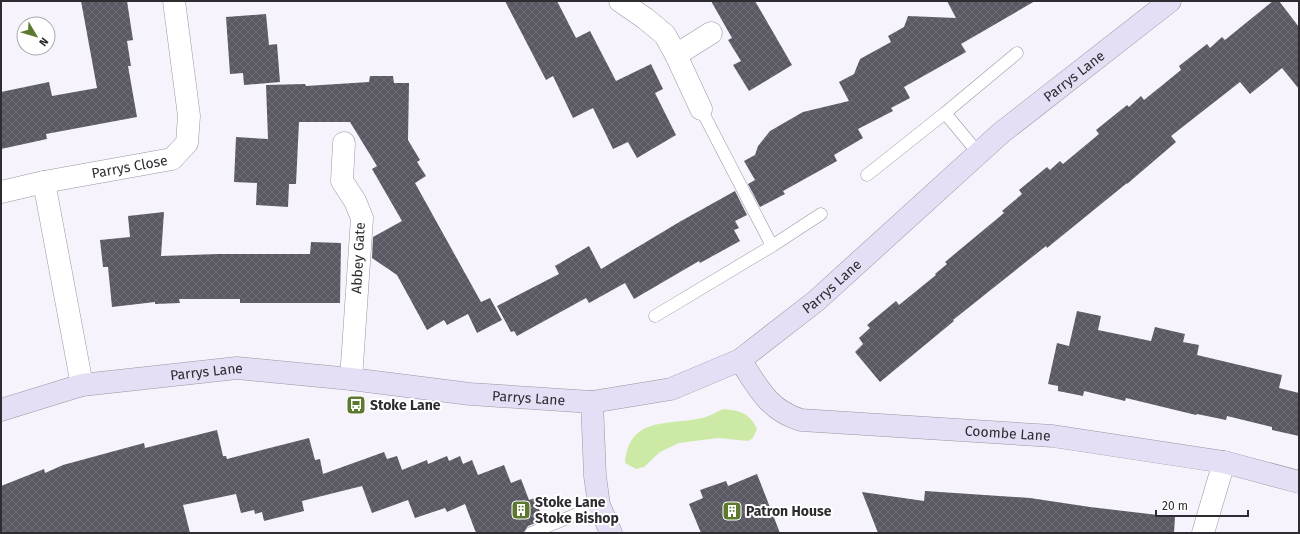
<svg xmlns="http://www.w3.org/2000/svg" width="1300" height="534" viewBox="0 0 1300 534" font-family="'Fira Sans',sans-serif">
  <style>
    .grass { fill: #cceaa6 }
    .building { fill: url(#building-cross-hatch) }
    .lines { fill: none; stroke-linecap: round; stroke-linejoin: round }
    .lane-casing { stroke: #9996a1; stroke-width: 13 }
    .street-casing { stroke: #9996a1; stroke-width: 23 }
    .secondary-casing { stroke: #9996a1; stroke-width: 23 }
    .lane { stroke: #fff; stroke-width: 12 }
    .street { stroke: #fff; stroke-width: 22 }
    .secondary { stroke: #e5def5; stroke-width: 22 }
    .labels { text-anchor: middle; stroke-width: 4; stroke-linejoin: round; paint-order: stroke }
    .street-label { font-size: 14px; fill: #2e2c31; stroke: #fff }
    .poi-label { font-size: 14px; font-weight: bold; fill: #2e2c31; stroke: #fff; text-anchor: start }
  </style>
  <defs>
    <pattern id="building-cross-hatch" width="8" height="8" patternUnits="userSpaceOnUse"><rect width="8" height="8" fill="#5a5862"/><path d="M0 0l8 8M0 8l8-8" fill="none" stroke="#6e6d75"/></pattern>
  </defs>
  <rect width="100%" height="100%" fill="#f6f3fd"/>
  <!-- grass -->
  <path class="grass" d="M 723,409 C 740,411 749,412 757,429 L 753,438 L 748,441 L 718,438 L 679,443 L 660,452 L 644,467 L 636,469 L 625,463 C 629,418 664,425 697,419 C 706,418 715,413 723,409 Z"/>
  <!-- building -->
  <path class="building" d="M 81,1 L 127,1 L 133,40 L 127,41 L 131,66 L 128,66 L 137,117 L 46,134 L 47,139 L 1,149 L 1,92 L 49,82 L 52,96 L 97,88 Z
    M 505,1 L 557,1 L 576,38 L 590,31 L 616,81 L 651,64 L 663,89 L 655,93 L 676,135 L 637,158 L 628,142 L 613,149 L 593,108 L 573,118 L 553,76 L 546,80 Z
    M 711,1 L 755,1 L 792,65 L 749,91 L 733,65 L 741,61 L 728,40 L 732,38 Z
    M 947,1 L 1035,1 L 961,44 L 966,52 L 904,87 L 910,98 L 891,108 L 893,111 L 858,129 L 863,138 L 834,155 L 837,161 L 783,191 L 785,194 L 760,207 L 748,184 L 755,180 L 744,161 L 755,155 L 758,146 L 770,131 L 803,112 L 849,101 L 839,82 L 854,74 L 860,59 L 891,42 L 888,36 L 904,27 L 908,16 L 956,18 Z
    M 1273,1 L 1279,1 L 1299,27 L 1299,89 L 1282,68 L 1250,94 L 1240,82 L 1171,136 L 1176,142 L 1127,184 L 1127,183 L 1047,248 L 1046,246 L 953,320 L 954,321 L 880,382 L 855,352 L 863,344 L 859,338 L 870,328 L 867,325 L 896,301 L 899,305 L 936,275 L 935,274 L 947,264 L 945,262 L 1004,213 L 1002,211 L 1022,194 L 1019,190 L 1047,167 L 1050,170 L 1060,161 L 1063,164 L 1099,134 L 1096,130 L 1127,105 L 1129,107 L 1141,96 L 1144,100 L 1181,70 L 1179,66 L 1207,44 L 1210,48 L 1222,37 L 1225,40 Z
    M 266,14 L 269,45 L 277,44 L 280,82 L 244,85 L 243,73 L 230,74 L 226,17 Z
    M 370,76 L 393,76 L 394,83 L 409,83 L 408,140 L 420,160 L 417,162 L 426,176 L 415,183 L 481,302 L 490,298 L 502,320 L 477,333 L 468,314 L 447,325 L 444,320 L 427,330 L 397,275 L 372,258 L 373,237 L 402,221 L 372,169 L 377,166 L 350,122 L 299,122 L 296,184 L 289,184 L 288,207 L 256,205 L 257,183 L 234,182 L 236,137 L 268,139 L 266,85 L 305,84 L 306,86 L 369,82 Z
    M 735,191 L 747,215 L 735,221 L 739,228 L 734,230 L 740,241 L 700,263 L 699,261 L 634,299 L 625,283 L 589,303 L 586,298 L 517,336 L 514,331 L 511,332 L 497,306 L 559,274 L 555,266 L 589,246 L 601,269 L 681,221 Z
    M 164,212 L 161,256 L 218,254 L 310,254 L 311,242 L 341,243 L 340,303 L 240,303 L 240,299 L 179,299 L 180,303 L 155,304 L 155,302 L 112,307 L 108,267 L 103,267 L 100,240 L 130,237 L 128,216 Z
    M 1077,311 L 1101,316 L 1098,330 L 1151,341 L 1155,327 L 1172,331 L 1185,334 L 1183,342 L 1199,345 L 1197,355 L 1282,375 L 1279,388 L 1299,393 L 1299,436 L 1272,430 L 1272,427 L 1227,416 L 1226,420 L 1197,414 L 1196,415 L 1126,398 L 1125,401 L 1084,391 L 1083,396 L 1058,391 L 1058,386 L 1048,384 L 1057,343 L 1069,346 Z
    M 217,430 L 223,456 L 226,456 L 227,459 L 309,438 L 315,460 L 320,459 L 323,474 L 384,452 L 387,459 L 397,456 L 402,470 L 427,460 L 428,464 L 447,456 L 449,461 L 460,456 L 463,464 L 472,460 L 478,475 L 504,465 L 511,483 L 521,479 L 529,500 L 535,498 L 543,520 L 528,526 L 524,532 L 520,533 L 476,533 L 465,504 L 447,512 L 445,508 L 415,518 L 408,500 L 372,513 L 362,486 L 302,501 L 304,511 L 264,521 L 262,512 L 255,514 L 254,510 L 241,513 L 236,494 L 183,505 L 190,533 L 1,533 L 1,486 L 44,469 L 45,473 L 63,465 L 144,443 L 145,448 Z
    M 757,474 L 780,533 L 701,533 L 689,504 L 703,498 L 700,490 L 726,481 L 728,486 Z
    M 925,491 L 1030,498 L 1090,507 L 1175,517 L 1174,533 L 878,533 L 862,492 L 924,501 Z"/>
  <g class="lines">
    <defs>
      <path id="lane" d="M 701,109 L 772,246
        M 945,113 L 979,154
        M 867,175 L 945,113 L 1017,53
        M 655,316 L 772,246 L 821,214
        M 531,533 L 599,505"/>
      <g id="street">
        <path d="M 620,1 L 646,19 L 665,35 L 676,55 L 701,109"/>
        <path d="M 676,55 L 711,33"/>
        <path d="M 344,143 L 342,181 L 355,201 L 362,218 L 351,379"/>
        <path d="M 44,182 L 82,385"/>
        <path id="s1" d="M 1,192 L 44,182 L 172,159 L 187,143 L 189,116 L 174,1"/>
        <path d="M 1203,533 L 1224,462"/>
      </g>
      <g id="secondary">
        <path id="s2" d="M 740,360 C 758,387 768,410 801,420 L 1053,436 L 1224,462 L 1299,482"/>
        <path d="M 592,402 L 595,476 L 599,505 L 611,533"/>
        <path id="s3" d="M 1,410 L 82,385 L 237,368 L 351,379 L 470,394 L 592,402 L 671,389 L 740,360 L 816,301 L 1001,133 L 1170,1"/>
      </g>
    </defs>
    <!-- lane casing -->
    <use href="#lane" class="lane-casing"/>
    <!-- street casing -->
    <use href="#street" class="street-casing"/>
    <!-- secondary casing -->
    <use href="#secondary" class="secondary-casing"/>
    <!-- lane -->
    <use href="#lane" class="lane"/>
    <!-- street -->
    <use href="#street" class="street"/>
    <!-- secondary -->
    <use href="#secondary" class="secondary"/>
  </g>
  <!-- icons -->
  <defs>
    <symbol id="bus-square" viewBox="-11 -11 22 22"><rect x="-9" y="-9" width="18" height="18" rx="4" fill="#5c792f" stroke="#fff"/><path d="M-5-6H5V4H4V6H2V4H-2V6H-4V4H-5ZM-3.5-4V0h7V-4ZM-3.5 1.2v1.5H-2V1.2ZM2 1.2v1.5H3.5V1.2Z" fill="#fff"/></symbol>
    <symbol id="building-square" viewBox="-11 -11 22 22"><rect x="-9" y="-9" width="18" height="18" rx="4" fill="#5c792f" stroke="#fff"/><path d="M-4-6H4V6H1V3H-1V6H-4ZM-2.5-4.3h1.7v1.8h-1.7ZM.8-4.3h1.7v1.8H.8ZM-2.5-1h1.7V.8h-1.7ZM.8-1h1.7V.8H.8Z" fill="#fff"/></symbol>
  </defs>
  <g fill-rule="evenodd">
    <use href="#bus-square" x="345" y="394" width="22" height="22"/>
    <use href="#building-square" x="510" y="499" width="22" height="22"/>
    <use href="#building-square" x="721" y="500" width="22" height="22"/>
  </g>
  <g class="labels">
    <!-- street labels -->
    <g class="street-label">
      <text dy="5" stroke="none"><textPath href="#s3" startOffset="1191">Parrys Lane</textPath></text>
      <text dy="5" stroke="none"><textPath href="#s1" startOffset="131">Parrys Close</textPath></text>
      <text transform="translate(358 258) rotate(-87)" y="5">Abbey Gate</text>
      <text dy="5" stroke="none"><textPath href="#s3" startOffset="870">Parrys Lane</textPath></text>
      <text dy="5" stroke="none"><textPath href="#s3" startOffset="210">Parrys Lane</textPath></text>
      <text dy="5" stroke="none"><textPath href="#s3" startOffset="534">Parrys Lane</textPath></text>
      <text dy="5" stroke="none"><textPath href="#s2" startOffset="295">Coombe Lane</textPath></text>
    </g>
    <!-- poi labels -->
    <g class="poi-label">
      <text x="370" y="410">Stoke Lane</text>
      <text x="535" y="507">Stoke Lane<tspan x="535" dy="16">Stoke Bishop</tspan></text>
      <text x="746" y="516">Patron House</text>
    </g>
  </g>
  <!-- border -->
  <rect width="1300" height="534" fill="none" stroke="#2e2c31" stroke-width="4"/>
  <!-- north arrow -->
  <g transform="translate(36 36) rotate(128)"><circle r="19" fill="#ffffff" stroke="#ababad"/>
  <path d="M0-3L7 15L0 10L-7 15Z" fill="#5c792f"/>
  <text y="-6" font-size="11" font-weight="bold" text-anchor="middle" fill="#2e2c31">N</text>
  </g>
  <!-- scale -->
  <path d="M1156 510v6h92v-6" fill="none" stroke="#2e2c31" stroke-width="2"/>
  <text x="1162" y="510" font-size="12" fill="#2e2c31" stroke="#ffffff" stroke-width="3" paint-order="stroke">20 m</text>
</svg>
